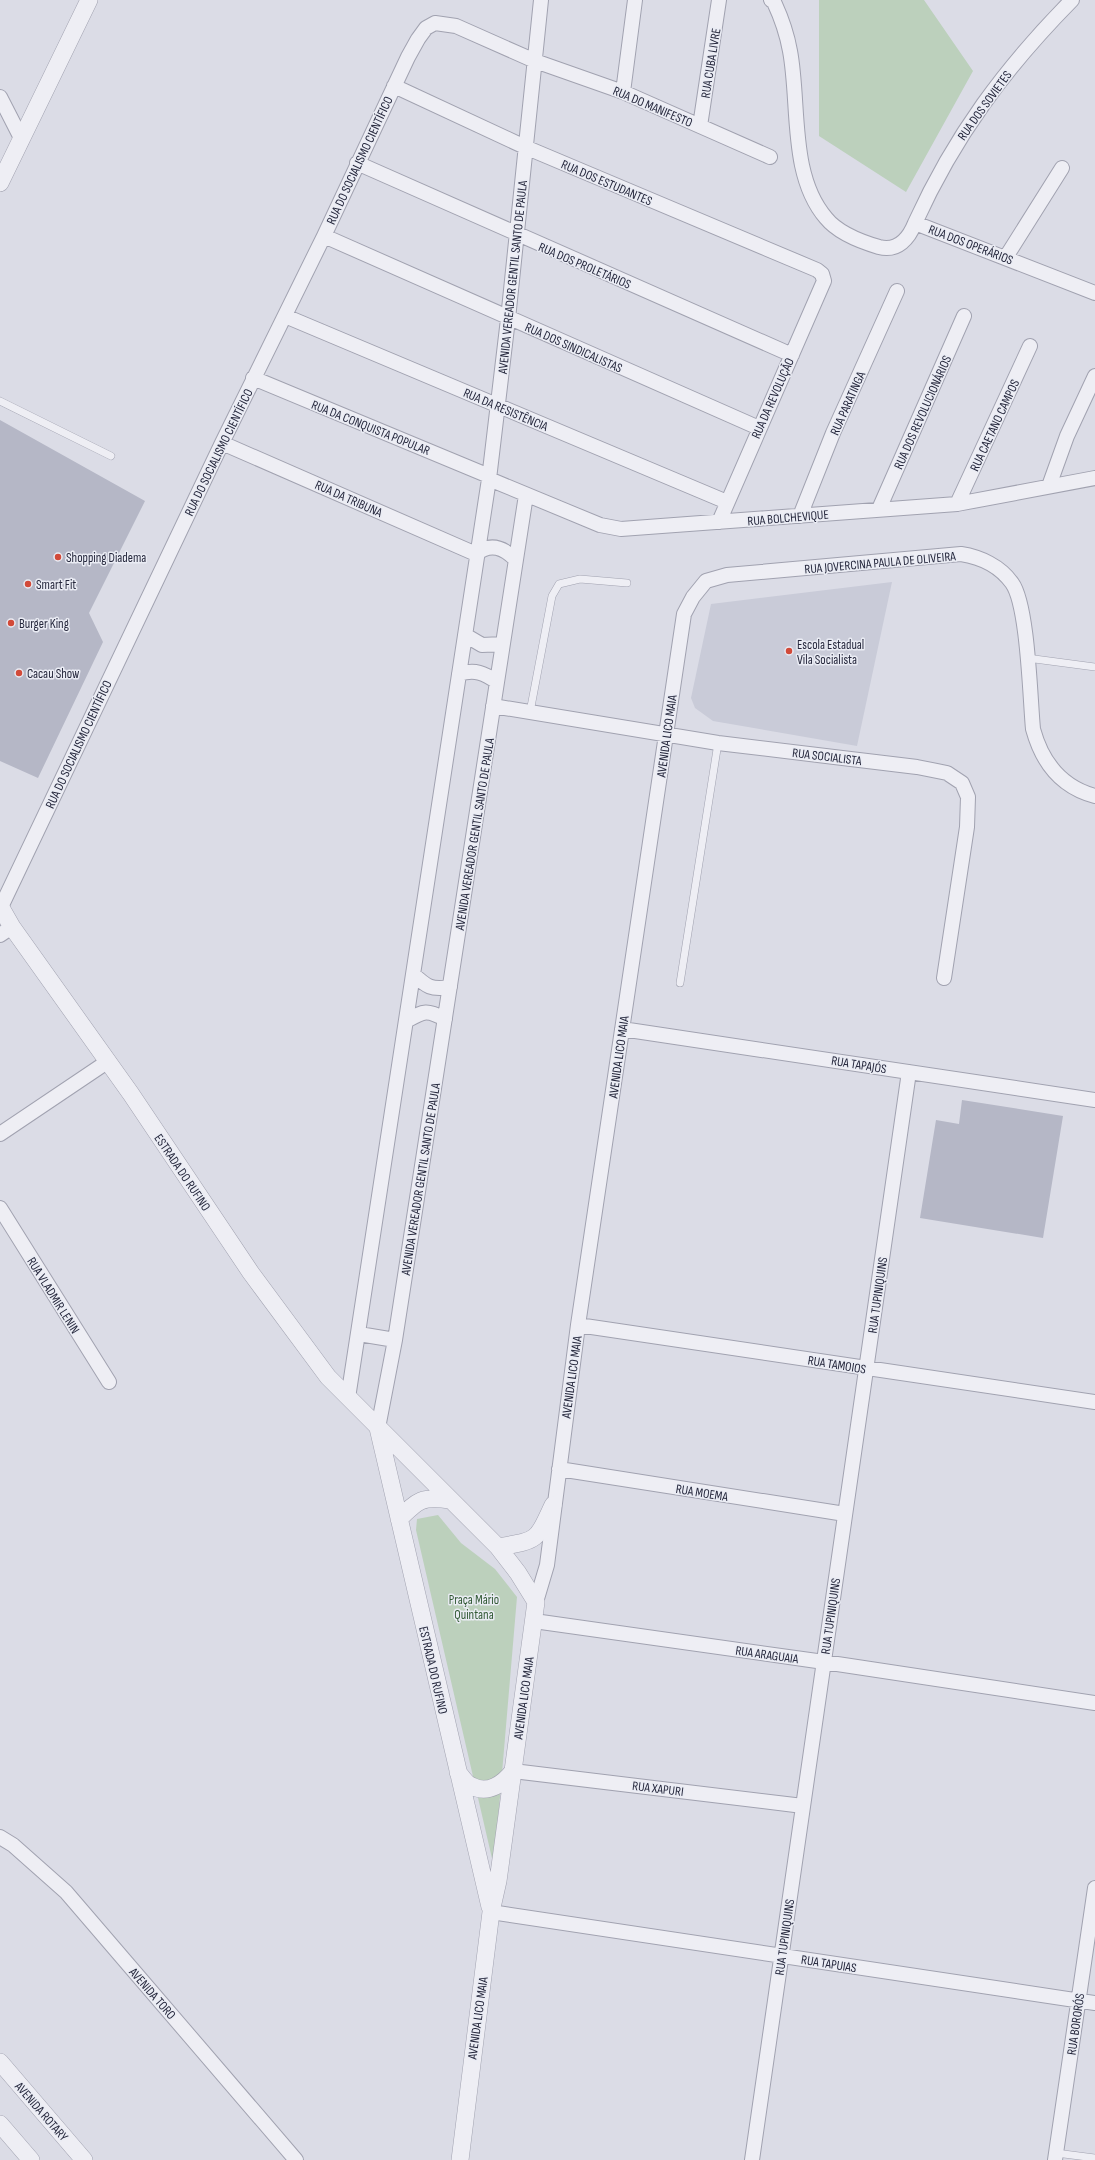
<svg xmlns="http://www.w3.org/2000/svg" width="1095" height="2160" viewBox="0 0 1095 2160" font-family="'Sofia Sans Condensed',sans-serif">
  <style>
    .built { fill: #c9cbd8 }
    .green { fill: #bcd0bc }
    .building { fill: #b5b7c6 }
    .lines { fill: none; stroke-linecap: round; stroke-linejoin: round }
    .service-casing { stroke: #a1a2b0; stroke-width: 8 }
    .minor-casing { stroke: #a1a2b0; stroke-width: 16 }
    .tertiary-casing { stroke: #a1a2b0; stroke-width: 18 }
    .service { stroke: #eeeef4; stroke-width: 7 }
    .minor { stroke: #eeeef4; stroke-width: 14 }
    .tertiary { stroke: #eeeef4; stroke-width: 17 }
    .poi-dot { fill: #d24a39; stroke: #eaecf4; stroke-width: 1.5 }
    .labels { text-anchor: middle; stroke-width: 3; stroke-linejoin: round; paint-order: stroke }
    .street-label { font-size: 13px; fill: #25273c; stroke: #eaecf4 }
    .poi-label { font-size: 13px; fill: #25273c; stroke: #eaecf4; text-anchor: start }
    .park-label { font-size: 13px; fill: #315934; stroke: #eaecf4 }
  </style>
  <rect width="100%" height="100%" fill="#dbdce6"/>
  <!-- built -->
  <path class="built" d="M 892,582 L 857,746 L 713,721 L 695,708 L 691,698 L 711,604 Z"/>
  <!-- green -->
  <path class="green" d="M 819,0 L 924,0 L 973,71 L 906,192 L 819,136 Z
    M 438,1515 L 461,1543 L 495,1569 L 517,1597 L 494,1867 L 416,1530 L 417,1519 Z"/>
  <!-- building -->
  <path class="building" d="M 0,420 L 145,501 L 89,613 L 103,642 L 38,778 L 0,761 Z
    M 962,1100 L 1063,1116 L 1043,1238 L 920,1218 L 936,1120 L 959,1124 Z"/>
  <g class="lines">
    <defs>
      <path id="service" d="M 0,401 L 111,456
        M 1027,658 L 1095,667
        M 530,712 L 552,596 L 559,584 L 580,579 L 627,583
        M 680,983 L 718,743
        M 1056,2153 L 1095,2158"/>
      <path id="minor" d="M 771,0 L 774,2 C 781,17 787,34 790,51 C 800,104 789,175 826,218 C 838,233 862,242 879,247 C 898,252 909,238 915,223 L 1095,293
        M 394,86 L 525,147 L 817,270 L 822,274 L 824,281 L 719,522
        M 623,92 L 635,0
        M 0,97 L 21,138
        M 700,126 L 719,0
        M 357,163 L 792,355
        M 915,223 C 955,135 1005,68 1072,0
        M 324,236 L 759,428
        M 1006,257 L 1062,168
        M 285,316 L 727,502
        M 253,378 L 489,476
        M 222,443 L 476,554 C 491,542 504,548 516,560
        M 489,479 L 600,525 L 621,529 L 957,504 L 1095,478
        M 1049,486 L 1067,436 L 1095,376
        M 957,504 L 1030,346
        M 879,509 L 964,316
        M 800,516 L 833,433 L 897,291
        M 465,635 L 482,645 L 503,644
        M 459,674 C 475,669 484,673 497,682
        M 493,706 L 718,743 L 917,767 L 947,773 L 962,783 L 968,797 L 967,827 L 944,978
        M 1,907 L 222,443 L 324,236 L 408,57 L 418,39 L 426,28 L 435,23 L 456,26 L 535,61 L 623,92 L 770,157
        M 0,935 L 12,927
        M 413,974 C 427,987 431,990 450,987
        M 406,1021 C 424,1011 426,1009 445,1019
        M 622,1029 L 1095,1100
        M 0,1134 L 107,1062
        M 0,1208 L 109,1382
        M 578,1325 L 1095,1402
        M 359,1334 L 395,1340
        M 348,1398 L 489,479 L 508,319 L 541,0
        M 378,1428 L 395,1340 L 526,495
        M 559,1469 L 845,1514
        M 536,1602 L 547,1565 L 578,1325 L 684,614 L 693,597 L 706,581 L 727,575 L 961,554 C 980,557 1000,566 1012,583 C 1028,605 1030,698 1033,729 C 1042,762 1061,787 1095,796
        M 534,1621 L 824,1662 L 1095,1703
        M 513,1771 L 803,1806
        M 0,1837 L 13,1845 L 66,1892 L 296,2160
        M 491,1912 L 1095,2003
        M 752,2160 L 909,1072
        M 1055,2160 L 1095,1888"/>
      <path id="tertiary" d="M 0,183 L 89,0
        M 0,906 L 12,927 L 131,1094 L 251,1273 L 328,1377 L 498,1547 L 518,1573 L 536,1602 L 498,1881 L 491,1912 L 460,2160
        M 378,1428 L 490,1907
        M 399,1519 C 418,1500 422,1496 450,1500
        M 498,1547 C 538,1540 536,1542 553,1505
        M 458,1772 C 462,1777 466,1784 472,1786 C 488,1795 504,1783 513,1771
        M 0,2062 L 84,2160
        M 0,2124 L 31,2160"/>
    </defs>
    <!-- service casing -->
    <use href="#service" class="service-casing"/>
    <!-- minor casing -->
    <use href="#minor" class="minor-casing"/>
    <!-- tertiary casing -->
    <use href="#tertiary" class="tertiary-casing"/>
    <!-- service -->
    <use href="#service" class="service"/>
    <!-- minor -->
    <use href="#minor" class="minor"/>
    <!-- tertiary -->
    <use href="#tertiary" class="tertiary"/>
  </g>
  <!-- markers -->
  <g class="poi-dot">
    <circle cx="58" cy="557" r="4"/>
    <circle cx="28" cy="584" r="4"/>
    <circle cx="11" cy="623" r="4"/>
    <circle cx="789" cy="651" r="4"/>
    <circle cx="19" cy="673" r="4"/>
  </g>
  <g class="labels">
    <!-- street labels -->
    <g class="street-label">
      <text transform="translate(710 63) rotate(-81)" y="5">RUA CUBA LIVRE</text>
      <text transform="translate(984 105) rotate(-54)" y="5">RUA DOS SOVIETES</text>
      <text transform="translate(653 106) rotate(23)" y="5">RUA DO MANIFESTO</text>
      <text transform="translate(359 160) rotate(-65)" y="5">RUA DO SOCIALISMO CIENTÍFICO</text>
      <text transform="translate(607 182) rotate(23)" y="5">RUA DOS ESTUDANTES</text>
      <text transform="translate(971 244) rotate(21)" y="5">RUA DOS OPERÁRIOS</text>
      <text transform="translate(585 265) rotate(23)" y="5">RUA DOS PROLETÁRIOS</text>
      <text transform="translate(512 277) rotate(-84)" y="5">AVENIDA VEREADOR GENTIL SANTO DE PAULA</text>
      <text transform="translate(574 347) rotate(24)" y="5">RUA DOS SINDICALISTAS</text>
      <text transform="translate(772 398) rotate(-66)" y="5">RUA DA REVOLUÇÃO</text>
      <text transform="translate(847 403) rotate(-66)" y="5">RUA PARATINGA</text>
      <text transform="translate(506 409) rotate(23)" y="5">RUA DA RESISTÊNCIA</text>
      <text transform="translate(922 412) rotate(-66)" y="5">RUA DOS REVOLUCIONÁRIOS</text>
      <text transform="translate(994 425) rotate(-65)" y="5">RUA CAETANO CAMPOS</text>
      <text transform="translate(371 427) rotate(22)" y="5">RUA DA CONQUISTA POPULAR</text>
      <text transform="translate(218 452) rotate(-64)" y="5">RUA DO SOCIALISMO CIENTÍFICO</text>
      <text transform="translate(349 498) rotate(24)" y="5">RUA DA TRIBUNA</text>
      <text transform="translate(788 517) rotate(-5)" y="5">RUA BOLCHEVIQUE</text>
      <text transform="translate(880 562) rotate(-5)" y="5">RUA JOVERCINA PAULA DE OLIVEIRA</text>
      <text transform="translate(666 736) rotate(-82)" y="5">AVENIDA LICO MAIA</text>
      <text transform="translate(78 744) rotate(-65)" y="5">RUA DO SOCIALISMO CIENTÍFICO</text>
      <text transform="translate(827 756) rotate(7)" y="5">RUA SOCIALISTA</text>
      <text transform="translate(474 834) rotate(-81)" y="5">AVENIDA VEREADOR GENTIL SANTO DE PAULA</text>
      <text transform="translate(618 1057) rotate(-82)" y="5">AVENIDA LICO MAIA</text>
      <text transform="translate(859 1064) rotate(9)" y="5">RUA TAPAJÓS</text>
      <text transform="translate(183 1172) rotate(56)" y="5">ESTRADA DO RUFINO</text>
      <text transform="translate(420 1179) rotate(-81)" y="5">AVENIDA VEREADOR GENTIL SANTO DE PAULA</text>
      <text transform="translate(54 1295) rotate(58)" y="5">RUA VLADMIR LENIN</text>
      <text transform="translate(877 1295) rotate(-82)" y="5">RUA TUPINIQUINS</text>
      <text transform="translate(837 1364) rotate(9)" y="5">RUA TAMOIOS</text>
      <text transform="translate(571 1377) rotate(-82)" y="5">AVENIDA LICO MAIA</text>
      <text transform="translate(702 1492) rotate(9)" y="5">RUA MOEMA</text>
      <text transform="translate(830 1616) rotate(-82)" y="5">RUA TUPINIQUINS</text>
      <text transform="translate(767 1654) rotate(8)" y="5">RUA ARAGUAIA</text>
      <text transform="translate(434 1670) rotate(77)" y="5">ESTRADA DO RUFINO</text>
      <text transform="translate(523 1698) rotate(-82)" y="5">AVENIDA LICO MAIA</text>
      <text transform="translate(658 1788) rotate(7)" y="5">RUA XAPURI</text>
      <text transform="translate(784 1937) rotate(-82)" y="5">RUA TUPINIQUINS</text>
      <text transform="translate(829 1963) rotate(9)" y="5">RUA TAPUIAS</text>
      <text transform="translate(153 1993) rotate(49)" y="5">AVENIDA TORO</text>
      <text transform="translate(477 2018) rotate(-82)" y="5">AVENIDA LICO MAIA</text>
      <text transform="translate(1075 2024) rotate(-82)" y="5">RUA BORORÓS</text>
      <text transform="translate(42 2111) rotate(49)" y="5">AVENIDA ROTARY</text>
    </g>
    <!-- poi labels -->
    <g class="poi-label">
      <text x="66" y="562">Shopping Diadema</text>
      <text x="36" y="589">Smart Fit</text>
      <text x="19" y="628">Burger King</text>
      <text x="797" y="649">Escola Estadual<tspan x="797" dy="15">Vila Socialista</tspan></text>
      <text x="27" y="678">Cacau Show</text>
    </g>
    <!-- park labels -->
    <g class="park-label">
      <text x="474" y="1604">Praça Mário<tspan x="474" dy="15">Quintana</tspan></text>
    </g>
  </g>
</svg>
